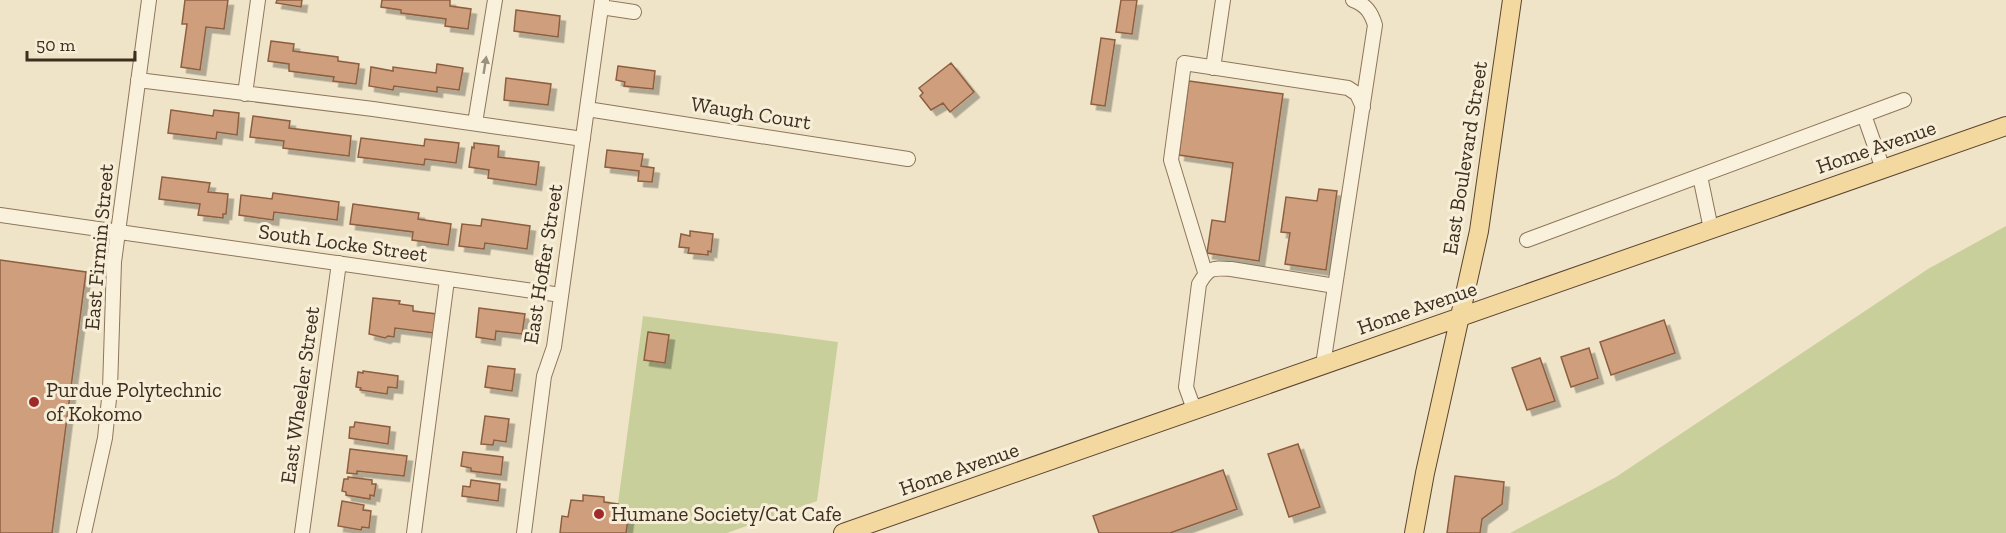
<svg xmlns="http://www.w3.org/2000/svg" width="2006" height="533" viewBox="0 0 2006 533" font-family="'Zilla Slab',serif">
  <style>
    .green { fill: #c9cf9b }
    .building { fill: #cf9f7d; stroke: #8d5f41; stroke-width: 1.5; filter: url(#shadow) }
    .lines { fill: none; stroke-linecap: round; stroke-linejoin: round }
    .minor-casing { stroke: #8d765c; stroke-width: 16 }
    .major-casing { stroke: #5b4430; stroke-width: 20 }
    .minor { stroke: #faf1dc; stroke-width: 14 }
    .major { stroke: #f3d9a0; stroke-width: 18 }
    .oneway { fill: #9c907e }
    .poi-dot { fill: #9e2a2b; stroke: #f7eed8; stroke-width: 2 }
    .labels { text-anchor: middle; stroke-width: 6; stroke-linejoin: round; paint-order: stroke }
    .street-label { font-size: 21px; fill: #3d2e20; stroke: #f7eed8 }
    .poi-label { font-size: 21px; fill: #3d2e20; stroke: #f7eed8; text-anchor: start }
  </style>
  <defs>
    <filter id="shadow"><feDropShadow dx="5.5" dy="5.5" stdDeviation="0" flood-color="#0004"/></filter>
  </defs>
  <rect width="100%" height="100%" fill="#f0e4c8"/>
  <!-- green -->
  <path class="green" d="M 2006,226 L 2006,533 L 1510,533 L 1616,477 L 1928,269 Z
    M 643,316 L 838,342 L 817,501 L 727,533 L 626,533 L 629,513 L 617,511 Z"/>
  <!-- building -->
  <path class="building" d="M 185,0 L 228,0 L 224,29 L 206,27 L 200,70 L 181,67 L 187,24 L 182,24 Z
    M 277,0 L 302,0 L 301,7 L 276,3 Z
    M 382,0 L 450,0 L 450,6 L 471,9 L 468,29 L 445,26 L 446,19 L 401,13 L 401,10 L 381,7 Z
    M 1121,0 L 1137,0 L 1132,34 L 1116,32 Z
    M 516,10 L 560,16 L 558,37 L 514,31 Z
    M 1101,38 L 1115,40 L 1105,106 L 1091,104 Z
    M 271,41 L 294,44 L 293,51 L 338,57 L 338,61 L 359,64 L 356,84 L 333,81 L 334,77 L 289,71 L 289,64 L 268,61 Z
    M 951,63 L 974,92 L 950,112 L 943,103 L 931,110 L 920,96 L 923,93 L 919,88 Z
    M 437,64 L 463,68 L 459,90 L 437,87 L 437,92 L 394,86 L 393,90 L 369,86 L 371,67 L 393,71 L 393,67 L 436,73 Z
    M 618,66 L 655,71 L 653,89 L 624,86 L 625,82 L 616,80 Z
    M 506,78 L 551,84 L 548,105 L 504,100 Z
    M 1189,81 L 1283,94 L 1259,261 L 1207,253 L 1212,220 L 1225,222 L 1233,163 L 1179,155 Z
    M 171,110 L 213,116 L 214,110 L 239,113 L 237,135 L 217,132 L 216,139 L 168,133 Z
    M 253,116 L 290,121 L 289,128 L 351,136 L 349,156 L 283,148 L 284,141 L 250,137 Z
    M 361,138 L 424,146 L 425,139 L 459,143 L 456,163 L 425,159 L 424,165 L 358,157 Z
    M 474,143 L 499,146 L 498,157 L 539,162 L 536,185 L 488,178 L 489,170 L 469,167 L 472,147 L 474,148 Z
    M 607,150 L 643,154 L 641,166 L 654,168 L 652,182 L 638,181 L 639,171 L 605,167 Z
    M 162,177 L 210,183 L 208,192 L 228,194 L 226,214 L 223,214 L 223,218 L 198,215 L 200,204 L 159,199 Z
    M 1319,189 L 1337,191 L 1326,270 L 1285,264 L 1290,233 L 1281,232 L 1286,197 L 1317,201 Z
    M 273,193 L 339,202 L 337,220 L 274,212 L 273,220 L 239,215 L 241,195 L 272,199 Z
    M 353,204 L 419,213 L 418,219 L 451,224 L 448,245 L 412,240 L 413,232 L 350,224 Z
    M 482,219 L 530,226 L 527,249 L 485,243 L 484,249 L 459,246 L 462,224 L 481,226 Z
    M 690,231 L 713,234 L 711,252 L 708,251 L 708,255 L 688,253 L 689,248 L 679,247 L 681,234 L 690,236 Z
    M 0,260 L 86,272 L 52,533 L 0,533 Z
    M 373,298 L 400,301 L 399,304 L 413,306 L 413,311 L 437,314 L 434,333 L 395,328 L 394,337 L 388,336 L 385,338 L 369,334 Z
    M 479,308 L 525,314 L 522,334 L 496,331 L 495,340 L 476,337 Z
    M 1664,320 L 1675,353 L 1611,375 L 1600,342 Z
    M 648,332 L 669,335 L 665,363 L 644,360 Z
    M 1589,348 L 1598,378 L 1571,387 L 1561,357 Z
    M 1540,358 L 1555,401 L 1527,410 L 1512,368 Z
    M 488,366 L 515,369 L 512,391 L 485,387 Z
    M 363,371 L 398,376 L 397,388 L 388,387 L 387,394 L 360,390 L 361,388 L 356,387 L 358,372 L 363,373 Z
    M 485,416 L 509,419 L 506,442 L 494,440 L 493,445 L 481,444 Z
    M 355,422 L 390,427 L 388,444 L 349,438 L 350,427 L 354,427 Z
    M 1298,444 L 1320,507 L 1289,517 L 1268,454 Z
    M 350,449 L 407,456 L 404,476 L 357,471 L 357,474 L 347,473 Z
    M 463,452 L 503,457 L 501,475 L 471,471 L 471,468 L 461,466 Z
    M 1223,470 L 1237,509 L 1170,533 L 1099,533 L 1093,516 Z
    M 1455,476 L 1504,482 L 1502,504 L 1482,519 L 1480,533 L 1447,533 Z
    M 348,477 L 372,480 L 372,484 L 376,484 L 374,496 L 370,495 L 370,499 L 346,495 L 346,492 L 342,491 L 344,479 L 348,479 Z
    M 471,480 L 500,484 L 498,501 L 462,496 L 463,486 L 470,487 Z
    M 583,495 L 604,497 L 604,502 L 618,504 L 617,511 L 629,512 L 626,533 L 560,533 L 562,516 L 568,517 L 571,500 L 583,501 Z
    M 342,501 L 364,505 L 363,510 L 371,511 L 369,528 L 362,527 L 361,530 L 338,526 Z"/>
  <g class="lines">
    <defs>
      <path id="minor" d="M 601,7 L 634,12
        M 1213,68 L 1223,0
        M 138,80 L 373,109 L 583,139
        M 245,94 L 258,0
        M 587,109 L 908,159
        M 1864,115 L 1883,169
        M 475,123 L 495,0
        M 1700,176 L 1711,229
        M 0,215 L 561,295
        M 1527,240 L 1904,100
        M 1205,272 L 1171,160 L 1184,63 L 1348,88 L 1357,94 L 1363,107
        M 1323,365 L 1375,25 C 1371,12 1366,5 1353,0
        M 1196,409 L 1191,401 L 1186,387 L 1199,284 C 1209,267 1212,268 1231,269 L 1335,286
        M 84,533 L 105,438 L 110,389 L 114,262 L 149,0
        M 302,533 L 339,263
        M 414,533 L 447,280
        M 524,533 L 544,376 L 554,347 L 602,0"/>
      <path id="major" d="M 843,533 L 2006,126
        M 1414,533 L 1425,473 L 1479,231 L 1512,0"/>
    </defs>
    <!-- minor casing -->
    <use href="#minor" class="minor-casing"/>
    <!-- major casing -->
    <use href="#major" class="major-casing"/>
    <!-- minor -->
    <use href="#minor" class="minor"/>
    <!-- major -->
    <use href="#major" class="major"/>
  </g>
  <!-- one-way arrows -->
  <defs><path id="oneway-solid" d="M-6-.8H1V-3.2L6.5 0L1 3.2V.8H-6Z" transform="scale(1.5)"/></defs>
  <use class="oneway" href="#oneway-solid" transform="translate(485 65) rotate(-81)"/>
  <!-- markers -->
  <g class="poi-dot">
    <circle cx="34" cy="402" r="6"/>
    <circle cx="599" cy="514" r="6"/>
  </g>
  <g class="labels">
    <!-- street labels -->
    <g class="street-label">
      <text transform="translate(751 113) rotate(9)" y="7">Waugh Court</text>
      <text transform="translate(1876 147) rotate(-19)" y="7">Home Avenue</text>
      <text transform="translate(1465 158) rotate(-81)" y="7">East Boulevard Street</text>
      <text transform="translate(343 243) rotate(8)" y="7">South Locke Street</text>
      <text transform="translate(99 247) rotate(-85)" y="7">East Firmin Street</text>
      <text transform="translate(543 264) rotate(-81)" y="7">East Hoffer Street</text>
      <text transform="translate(1417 308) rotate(-19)" y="7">Home Avenue</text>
      <text transform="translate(300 395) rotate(-82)" y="7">East Wheeler Street</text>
      <text transform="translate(959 469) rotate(-19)" y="7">Home Avenue</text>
    </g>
    <!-- poi labels -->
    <g class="poi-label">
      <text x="46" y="397">Purdue Polytechnic<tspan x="46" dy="24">of Kokomo</tspan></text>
      <text x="611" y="521">Humane Society/Cat Cafe</text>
    </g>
  </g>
  <!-- scale -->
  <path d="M27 51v9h108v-9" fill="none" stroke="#3d2e20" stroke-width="3"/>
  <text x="36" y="51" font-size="18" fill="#3d2e20" stroke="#f7eed8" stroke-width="4.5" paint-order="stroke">50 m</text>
</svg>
